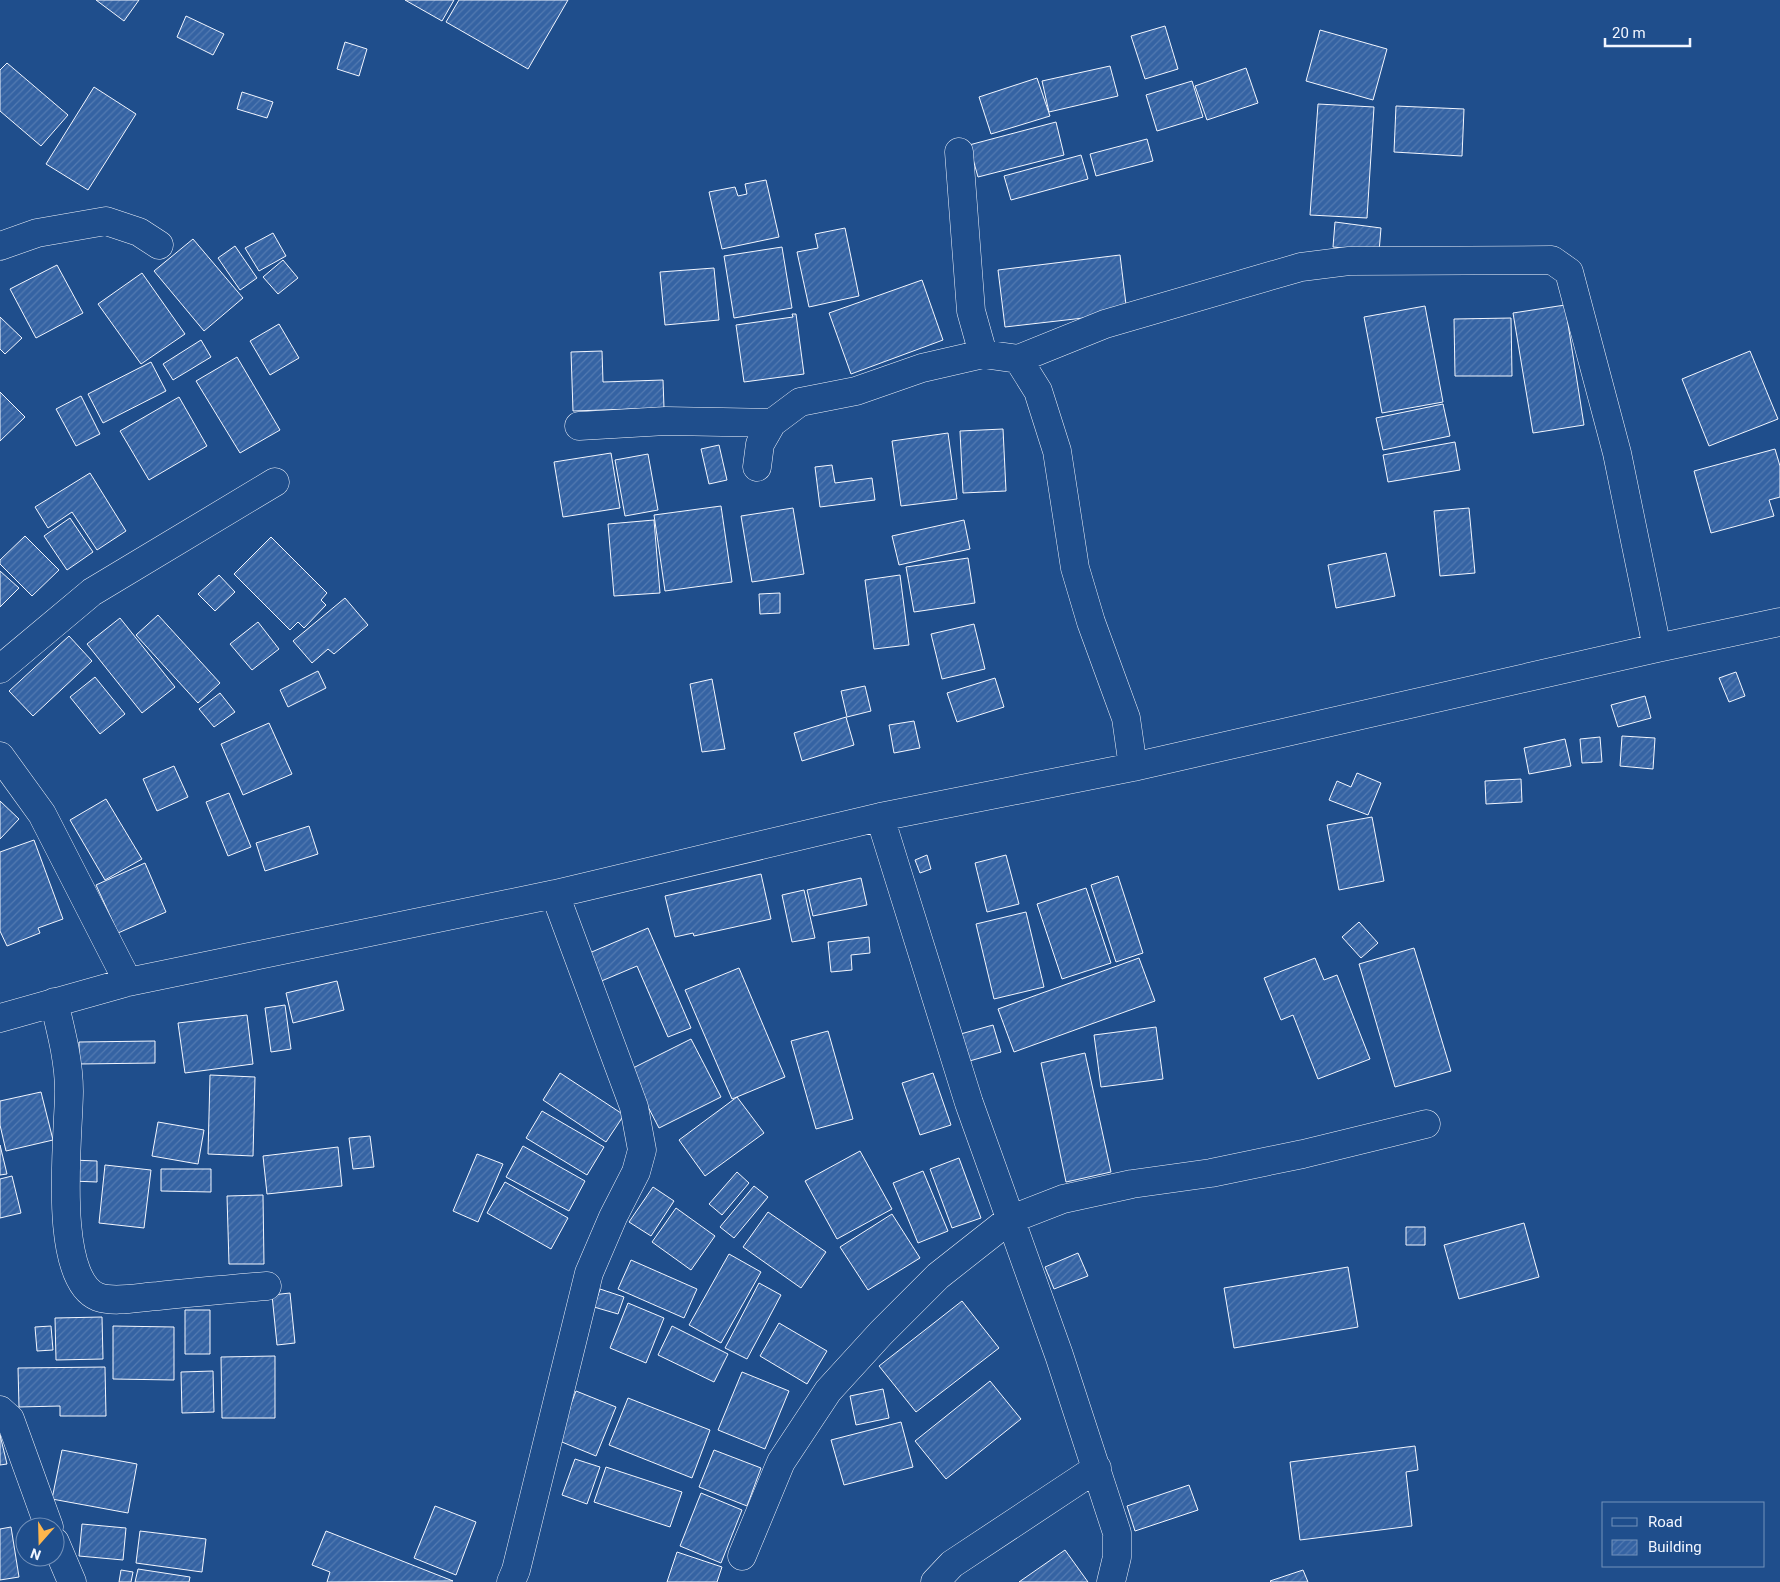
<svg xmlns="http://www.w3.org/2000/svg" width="1780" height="1582" viewBox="0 0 1780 1582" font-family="Roboto,sans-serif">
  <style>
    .building { fill: url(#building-hatch); stroke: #f2f6ff }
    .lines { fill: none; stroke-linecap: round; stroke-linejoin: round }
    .minor-casing { stroke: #f2f6ff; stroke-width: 29 }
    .minor { stroke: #1f4e8c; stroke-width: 28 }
  </style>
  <defs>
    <pattern id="building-hatch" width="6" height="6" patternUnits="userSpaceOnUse" patternTransform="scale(1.25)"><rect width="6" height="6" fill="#3563a3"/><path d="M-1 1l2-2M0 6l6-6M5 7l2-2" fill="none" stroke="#537ab1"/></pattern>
  </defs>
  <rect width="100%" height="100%" fill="#1f4e8c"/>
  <!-- building -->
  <path class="building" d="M 96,0 L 139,0 L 124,21 Z
    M 405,0 L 454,0 L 442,21 Z
    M 459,0 L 568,0 L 528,69 L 446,22 Z
    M 186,16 L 224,34 L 213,55 L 177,37 Z
    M 1165,26 L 1178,69 L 1145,79 L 1131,36 Z
    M 1320,30 L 1387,49 L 1373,100 L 1306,81 Z
    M 345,42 L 367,49 L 359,76 L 337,69 Z
    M 7,63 L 68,115 L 41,146 L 0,111 L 0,70 Z
    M 1110,66 L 1118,96 L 1049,112 L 1042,81 Z
    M 1246,68 L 1258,103 L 1207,120 L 1195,86 Z
    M 1037,78 L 1050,116 L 991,134 L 979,97 Z
    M 1192,81 L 1203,117 L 1157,131 L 1146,95 Z
    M 94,87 L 136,114 L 88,190 L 46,164 Z
    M 242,92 L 273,102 L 267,118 L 237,109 Z
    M 1318,104 L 1374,107 L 1367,218 L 1310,215 Z
    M 1396,106 L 1464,109 L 1462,156 L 1394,152 Z
    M 1056,122 L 1064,155 L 978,177 L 969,145 Z
    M 1147,139 L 1153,161 L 1096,176 L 1090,154 Z
    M 1081,155 L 1088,179 L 1011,200 L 1004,176 Z
    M 766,180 L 779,237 L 722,249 L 709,192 L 735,187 L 738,196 L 747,194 L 745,184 Z
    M 1335,222 L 1381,228 L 1379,252 L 1333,247 Z
    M 845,228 L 859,296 L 809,307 L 797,252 L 818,248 L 815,234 Z
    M 273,233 L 286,256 L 259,271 L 245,248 Z
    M 193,239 L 243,298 L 204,331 L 154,271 Z
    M 235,246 L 257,278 L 240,290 L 218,258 Z
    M 782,247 L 792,308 L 734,318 L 724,256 Z
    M 1120,255 L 1127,313 L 1005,327 L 998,270 Z
    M 283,260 L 298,278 L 278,294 L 263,277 Z
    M 57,265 L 83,313 L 36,338 L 10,289 Z
    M 714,268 L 719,320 L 665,325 L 660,272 Z
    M 142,273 L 185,334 L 141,364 L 98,304 Z
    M 922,280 L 943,340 L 851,374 L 829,313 Z
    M 1565,305 L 1584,425 L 1533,433 L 1513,313 Z
    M 1425,306 L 1443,402 L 1382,413 L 1364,317 Z
    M 792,314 L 796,314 L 804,374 L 744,382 L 736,325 L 793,317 Z
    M 0,317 L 22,338 L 5,354 L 0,349 Z
    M 1511,318 L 1512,376 L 1455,376 L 1454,319 Z
    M 279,324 L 299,358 L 270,375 L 250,341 Z
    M 201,340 L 211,357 L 173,380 L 163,364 Z
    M 602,351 L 603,382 L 663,380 L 664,408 L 573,411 L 571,352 Z
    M 1750,351 L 1778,419 L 1709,446 L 1682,379 Z
    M 237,357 L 280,430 L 240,453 L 196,381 Z
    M 151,362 L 166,391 L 103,423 L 88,394 Z
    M 0,392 L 25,417 L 0,441 Z
    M 81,396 L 100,434 L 76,446 L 56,409 Z
    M 179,397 L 207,446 L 149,480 L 120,431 Z
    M 1443,404 L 1450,436 L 1383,450 L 1376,418 Z
    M 1003,429 L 1006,491 L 963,493 L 960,431 Z
    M 948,433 L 957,499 L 901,506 L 892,441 Z
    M 1455,442 L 1460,470 L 1388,482 L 1383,455 Z
    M 719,445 L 727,480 L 709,484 L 701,449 Z
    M 1775,449 L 1780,466 L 1780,497 L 1769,500 L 1774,516 L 1711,533 L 1694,471 Z
    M 611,453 L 620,508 L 563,517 L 554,462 Z
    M 648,454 L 658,510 L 625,516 L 615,460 Z
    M 832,465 L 835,483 L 872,478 L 875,500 L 820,507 L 815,467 Z
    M 90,473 L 126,531 L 97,550 L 72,512 L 48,528 L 35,507 Z
    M 721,506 L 732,582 L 665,591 L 654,515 Z
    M 793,508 L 804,574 L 752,582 L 741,516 Z
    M 1469,508 L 1475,573 L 1440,576 L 1434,511 Z
    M 70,518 L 93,552 L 67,570 L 44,536 Z
    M 654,520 L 660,593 L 614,596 L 608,524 Z
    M 964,520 L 970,549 L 899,565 L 892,536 Z
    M 25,536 L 59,570 L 32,596 L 0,564 L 0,560 Z
    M 271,537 L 327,593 L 321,600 L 326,605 L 304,628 L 298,622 L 290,630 L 234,574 Z
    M 1386,553 L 1395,596 L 1336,608 L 1328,565 Z
    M 968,558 L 975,603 L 914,612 L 906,567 Z
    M 0,571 L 19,588 L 0,607 Z
    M 219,575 L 235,592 L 215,611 L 198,594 Z
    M 900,575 L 909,645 L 874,649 L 865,580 Z
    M 780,593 L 780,613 L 760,614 L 759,594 Z
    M 345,598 L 368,625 L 334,654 L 328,649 L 312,663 L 293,641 Z
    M 158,615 L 220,683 L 198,703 L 136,635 Z
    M 120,618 L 175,687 L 142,713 L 87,644 Z
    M 258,622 L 279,649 L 252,670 L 230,644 Z
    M 974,624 L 985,669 L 942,679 L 931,634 Z
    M 69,636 L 92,661 L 33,716 L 9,691 Z
    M 318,671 L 326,688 L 288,707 L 280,690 Z
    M 1736,672 L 1745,696 L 1729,702 L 1719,678 Z
    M 95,677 L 125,714 L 100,734 L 70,697 Z
    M 995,678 L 1004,707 L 957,722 L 947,693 Z
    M 712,679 L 725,749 L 702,752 L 690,684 Z
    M 865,686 L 871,711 L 847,717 L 841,691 Z
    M 220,693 L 235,712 L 214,727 L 199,709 Z
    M 1645,696 L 1651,718 L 1618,727 L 1611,705 Z
    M 846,717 L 854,745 L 802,761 L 794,733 Z
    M 914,721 L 920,748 L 894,753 L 889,725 Z
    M 269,723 L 292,774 L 243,795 L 221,744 Z
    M 1622,736 L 1655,738 L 1653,769 L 1620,766 Z
    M 1600,737 L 1602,762 L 1582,763 L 1580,739 Z
    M 1565,739 L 1571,766 L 1529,774 L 1524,748 Z
    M 174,766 L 188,797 L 157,811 L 143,779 Z
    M 1357,773 L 1381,783 L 1368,815 L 1329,800 L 1337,781 L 1351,787 Z
    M 1521,779 L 1522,802 L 1486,804 L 1485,781 Z
    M 229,793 L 251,847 L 228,856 L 206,802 Z
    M 106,799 L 142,859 L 105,880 L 70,820 Z
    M 0,801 L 19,819 L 0,839 Z
    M 1372,817 L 1384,881 L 1339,890 L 1327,825 Z
    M 309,826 L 318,854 L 265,871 L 256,843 Z
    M 34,840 L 63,919 L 38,928 L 40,933 L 7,946 L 0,931 L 0,852 Z
    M 927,855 L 931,869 L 920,873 L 915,860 Z
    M 1006,855 L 1019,904 L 987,912 L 975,863 Z
    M 145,863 L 166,912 L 118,933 L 96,885 Z
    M 761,874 L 771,919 L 694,936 L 693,933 L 675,937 L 665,896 Z
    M 1118,876 L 1143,953 L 1116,962 L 1091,885 Z
    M 861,878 L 867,905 L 813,916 L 807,890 Z
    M 1086,888 L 1111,963 L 1062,979 L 1037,904 Z
    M 804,890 L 815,938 L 792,942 L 782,895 Z
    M 1026,912 L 1044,987 L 994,999 L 976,924 Z
    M 1359,922 L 1378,943 L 1361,958 L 1342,937 Z
    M 648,928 L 691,1028 L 668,1037 L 637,966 L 592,985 L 580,957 Z
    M 869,937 L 870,953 L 851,955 L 852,970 L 831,972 L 828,942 Z
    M 1414,948 L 1451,1071 L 1395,1087 L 1359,964 Z
    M 1139,958 L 1155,1001 L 1014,1052 L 998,1009 Z
    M 1315,958 L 1324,980 L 1337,975 L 1370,1059 L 1318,1079 L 1293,1015 L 1281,1020 L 1264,978 Z
    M 739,968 L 785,1077 L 732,1099 L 685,990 Z
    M 337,981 L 344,1010 L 293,1023 L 286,993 Z
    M 285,1005 L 291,1049 L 271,1052 L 265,1008 Z
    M 247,1015 L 253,1064 L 185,1073 L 178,1023 Z
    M 993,1025 L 1001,1052 L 966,1062 L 957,1035 Z
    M 1156,1027 L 1163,1079 L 1101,1087 L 1094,1035 Z
    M 828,1031 L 853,1119 L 816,1129 L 791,1041 Z
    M 691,1039 L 721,1097 L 659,1128 L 629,1070 Z
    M 155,1041 L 155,1063 L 79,1064 L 79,1042 Z
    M 1085,1053 L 1111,1172 L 1066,1182 L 1041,1063 Z
    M 560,1073 L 624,1115 L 606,1142 L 543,1100 Z
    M 933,1073 L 951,1125 L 920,1135 L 902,1083 Z
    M 210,1075 L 255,1077 L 253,1156 L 208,1154 Z
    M 41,1092 L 53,1140 L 6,1151 L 0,1125 L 0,1101 Z
    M 737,1097 L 764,1133 L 705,1176 L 679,1140 Z
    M 542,1111 L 604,1147 L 587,1175 L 526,1138 Z
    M 158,1122 L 204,1130 L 198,1164 L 152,1156 Z
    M 370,1136 L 374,1167 L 353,1169 L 349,1138 Z
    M 0,1145 L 7,1174 L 0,1175 Z
    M 523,1146 L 585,1181 L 569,1211 L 506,1177 Z
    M 338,1147 L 342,1186 L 267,1194 L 263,1156 Z
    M 860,1151 L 892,1209 L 837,1239 L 805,1181 Z
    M 477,1154 L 503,1164 L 478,1222 L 453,1211 Z
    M 959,1158 L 981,1218 L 952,1228 L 930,1169 Z
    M 72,1160 L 97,1161 L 97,1182 L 72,1181 Z
    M 105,1165 L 151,1170 L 144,1228 L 99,1223 Z
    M 161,1169 L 211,1169 L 211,1192 L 161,1191 Z
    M 923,1171 L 948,1231 L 918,1243 L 893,1183 Z
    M 737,1172 L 749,1183 L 722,1215 L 709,1204 Z
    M 12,1176 L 21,1213 L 0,1218 L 0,1179 Z
    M 505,1182 L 568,1218 L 551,1249 L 487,1213 Z
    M 754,1186 L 768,1197 L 734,1238 L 720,1227 Z
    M 653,1187 L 674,1201 L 651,1236 L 629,1222 Z
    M 263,1195 L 264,1264 L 229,1264 L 227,1196 Z
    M 676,1208 L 715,1236 L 691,1270 L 652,1242 Z
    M 768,1212 L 826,1252 L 801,1288 L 743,1247 Z
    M 892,1214 L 920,1258 L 868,1290 L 840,1247 Z
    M 1524,1223 L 1539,1277 L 1459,1299 L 1444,1245 Z
    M 1406,1227 L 1425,1227 L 1425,1245 L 1406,1245 Z
    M 1078,1253 L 1088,1276 L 1054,1289 L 1045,1267 Z
    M 729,1254 L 761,1272 L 721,1343 L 689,1325 Z
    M 631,1260 L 697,1289 L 684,1318 L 618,1289 Z
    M 1348,1267 L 1358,1327 L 1234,1348 L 1224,1288 Z
    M 759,1283 L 781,1295 L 747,1359 L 725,1348 Z
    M 600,1289 L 624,1297 L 618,1314 L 594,1307 Z
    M 290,1293 L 295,1343 L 277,1345 L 272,1295 Z
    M 962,1301 L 999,1348 L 916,1412 L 879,1366 Z
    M 628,1303 L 664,1318 L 646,1363 L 610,1348 Z
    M 185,1310 L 210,1310 L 210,1354 L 185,1354 Z
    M 102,1317 L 103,1359 L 56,1360 L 55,1318 Z
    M 779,1323 L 827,1351 L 807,1384 L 760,1356 Z
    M 51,1326 L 53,1350 L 37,1351 L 35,1327 Z
    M 113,1326 L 174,1327 L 174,1380 L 113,1379 Z
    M 672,1326 L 728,1354 L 714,1382 L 658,1355 Z
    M 275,1356 L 275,1418 L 222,1418 L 221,1357 Z
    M 105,1367 L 106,1416 L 60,1416 L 60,1406 L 19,1407 L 18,1368 Z
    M 213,1371 L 214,1412 L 182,1413 L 181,1372 Z
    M 742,1372 L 789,1391 L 765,1449 L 718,1430 Z
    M 990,1381 L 1021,1419 L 946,1479 L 915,1441 Z
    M 883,1389 L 889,1418 L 856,1425 L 850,1396 Z
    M 576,1391 L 616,1407 L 596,1456 L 557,1440 Z
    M 628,1398 L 710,1430 L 692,1478 L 609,1445 Z
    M 901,1422 L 913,1467 L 844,1485 L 831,1440 Z
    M 0,1435 L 7,1464 L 0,1465 Z
    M 1415,1446 L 1418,1470 L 1406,1472 L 1412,1526 L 1300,1540 L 1290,1462 Z
    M 62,1450 L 137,1464 L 128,1513 L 52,1499 Z
    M 714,1450 L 761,1468 L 747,1506 L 699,1487 Z
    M 575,1459 L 600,1467 L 587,1504 L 562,1495 Z
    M 606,1467 L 682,1492 L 670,1527 L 594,1502 Z
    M 1189,1485 L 1198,1510 L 1135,1531 L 1127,1506 Z
    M 701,1493 L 742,1510 L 721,1563 L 680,1546 Z
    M 435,1506 L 476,1522 L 456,1575 L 414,1558 Z
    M 82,1524 L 126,1528 L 123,1560 L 79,1556 Z
    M 11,1527 L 19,1577 L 0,1580 L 0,1529 Z
    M 140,1531 L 206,1539 L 202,1572 L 136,1563 Z
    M 326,1531 L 453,1581 L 327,1582 L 330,1572 L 312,1565 Z
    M 1065,1550 L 1088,1582 L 1019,1582 Z
    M 677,1552 L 722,1567 L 717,1582 L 667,1582 Z
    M 138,1569 L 190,1577 L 189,1582 L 135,1582 Z
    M 121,1570 L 133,1572 L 131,1582 L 119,1582 Z
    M 1303,1570 L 1308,1582 L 1271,1582 L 1270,1581 Z"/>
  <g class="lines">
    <defs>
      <path id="minor" d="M 959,152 L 971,311 L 983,354
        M 0,246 L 37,233 L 106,221 L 139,232 L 159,245
        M 1018,359 L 1038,391 L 1057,451 L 1075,568 L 1091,622 L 1126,718 L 1133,767
        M 579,426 L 666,421 L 772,423
        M 757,467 L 760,444 L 772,423 L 800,402 L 856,391 L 922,368 L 983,354 L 1018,359 L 1105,324 L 1301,267 L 1349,261 L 1552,260 L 1569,272 L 1617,453 L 1657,648
        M 0,669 L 92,592 L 275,482
        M 0,756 L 42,814 L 128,982
        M 880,817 L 969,1103 L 1059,1355 L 1117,1533 L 1117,1557 L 1111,1582
        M 54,1002 C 61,1031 69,1061 69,1091 C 69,1133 51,1278 98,1297 C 115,1303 140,1297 158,1296 C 195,1292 231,1289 267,1286
        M 0,1018 L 128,982 L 555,894 L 880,817 L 1133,767 L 1657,648 L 1780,622
        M 0,1410 L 10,1419 L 49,1527
        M 55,1542 L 72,1582
        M 742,1556 L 781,1462 L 828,1391 L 881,1333 L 938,1276 L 1009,1220 L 1063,1199 L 1132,1184 L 1211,1173 L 1303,1154 L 1426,1124
        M 511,1582 L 516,1570 L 589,1273 L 613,1217 L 636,1172 L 642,1150 L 634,1107 L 555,894
        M 935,1582 L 952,1564 L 1097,1468"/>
    </defs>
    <!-- minor casing -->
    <use href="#minor" class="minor-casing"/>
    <!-- minor -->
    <use href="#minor" class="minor"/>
  </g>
  <!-- legend -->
  <rect x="1602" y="1502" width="162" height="65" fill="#1f4e8c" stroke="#7391ba"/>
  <rect x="1612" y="1518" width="25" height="8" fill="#1f4e8c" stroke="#7391ba"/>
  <text x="1648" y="1527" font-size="15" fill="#f2f6ff">Road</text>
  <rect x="1612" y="1540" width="25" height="15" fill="url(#building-hatch)" stroke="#7391ba"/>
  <text x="1648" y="1552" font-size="15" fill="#f2f6ff">Building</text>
  <!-- north arrow -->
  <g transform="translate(40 1542) rotate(200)"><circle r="24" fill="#1f4e8c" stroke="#7391ba"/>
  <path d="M0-4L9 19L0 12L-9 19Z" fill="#ffb74d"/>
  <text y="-8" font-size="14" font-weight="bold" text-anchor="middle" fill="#f2f6ff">N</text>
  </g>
  <!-- scale -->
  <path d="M1605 38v8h85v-8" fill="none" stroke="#f2f6ff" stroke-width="2.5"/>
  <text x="1612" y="38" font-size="15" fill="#f2f6ff" stroke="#1f4e8c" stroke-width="4" paint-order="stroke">20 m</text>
</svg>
